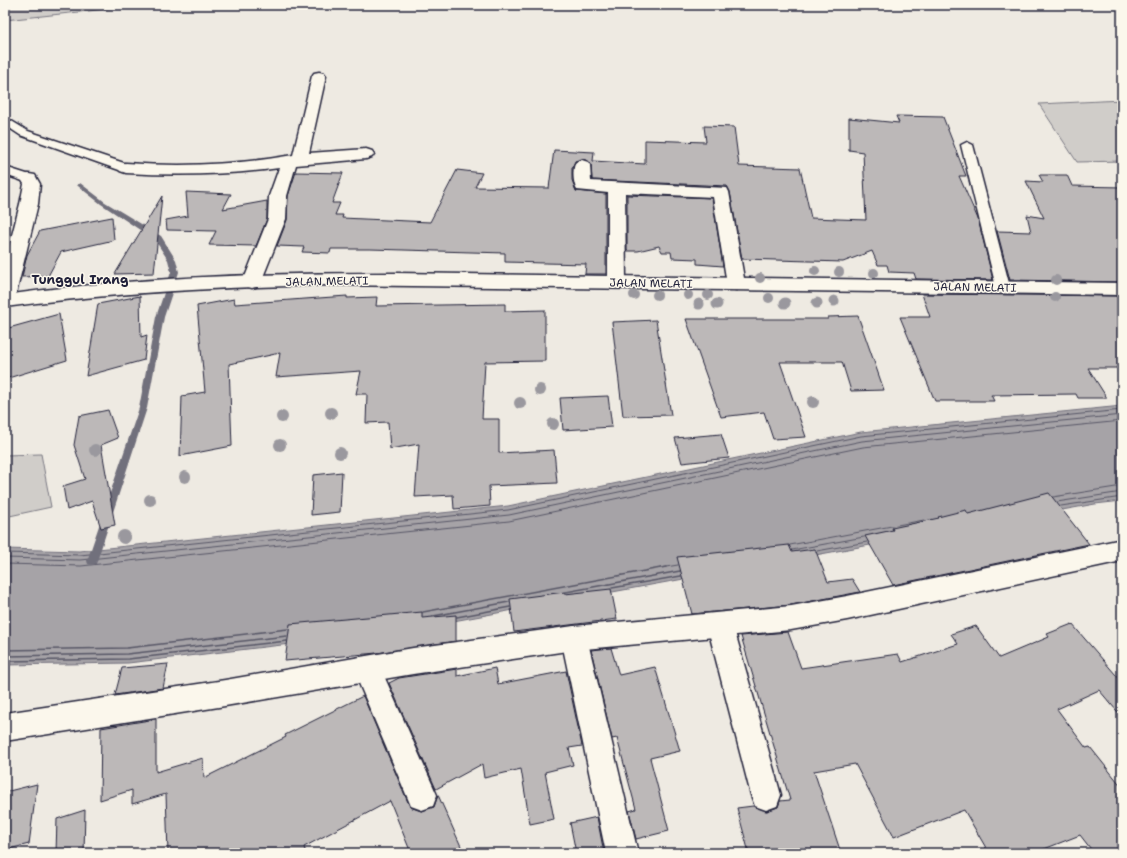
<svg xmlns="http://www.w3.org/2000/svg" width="1127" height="858" viewBox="0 0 1127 858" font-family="'Shantell Sans',sans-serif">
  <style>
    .green { fill: #d0cdc9; stroke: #797882 }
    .water { fill: #a6a3a7; stroke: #716f7c }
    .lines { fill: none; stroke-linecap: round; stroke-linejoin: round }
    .shore-far1 { stroke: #575666; stroke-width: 1 }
    .shore { stroke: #575666; stroke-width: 1.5 }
    .stream { fill: #716f7c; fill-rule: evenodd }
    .building { fill: #bcb8b8; stroke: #22223b }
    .lane-casing { stroke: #22223b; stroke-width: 3 }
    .street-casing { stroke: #22223b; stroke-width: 3 }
    .secondary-casing { stroke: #22223b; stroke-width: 3 }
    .lane { fill: #fbf7ec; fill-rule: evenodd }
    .street { fill: #fbf7ec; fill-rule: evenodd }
    .secondary { fill: #fbf7ec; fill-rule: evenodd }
    .tree { fill: #9a989e }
    .labels { text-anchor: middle; stroke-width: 3; stroke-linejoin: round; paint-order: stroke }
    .street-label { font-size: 11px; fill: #22223b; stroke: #fbf7ec }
    .quarter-label { font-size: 13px; font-weight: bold; fill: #22223b; stroke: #fbf7ec }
  </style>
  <rect width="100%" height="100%" fill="#eeeae2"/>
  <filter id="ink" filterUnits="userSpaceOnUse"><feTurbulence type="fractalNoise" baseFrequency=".025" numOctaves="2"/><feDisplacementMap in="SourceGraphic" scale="8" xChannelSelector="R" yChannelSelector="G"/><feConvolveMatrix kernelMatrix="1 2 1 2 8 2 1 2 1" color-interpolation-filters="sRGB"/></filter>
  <g filter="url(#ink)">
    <!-- green -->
    <path class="green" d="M 5,5 L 144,5 L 5,20 Z
      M 1122,100 L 1122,161 L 1077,162 L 1039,104 Z
      M 41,454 L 51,507 L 5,517 L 5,455 Z"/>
    <!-- water -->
    <path class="water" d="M 1122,406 L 1122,501 L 1095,504 L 393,632 L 128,663 L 5,665 L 5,549 L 79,551 L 508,506 L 861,432 Z"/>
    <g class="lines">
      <!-- shore-far1 -->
      <path class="shore-far1" d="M 1053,497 L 1122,486
        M 1057,502 L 1122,492
        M 1061,506 L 1122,497
        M 790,545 L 924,520
        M 792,550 L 864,537
        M 817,551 L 867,542
        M 5,553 L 80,555 L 508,510 L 861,436 L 1122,410
        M 5,558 L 80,560 L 509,515 L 862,441 L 1122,415
        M 5,564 L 81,566 L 509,521 L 863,447 L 1122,421
        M 660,568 L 678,565"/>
      <!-- shore -->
      <path class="shore" d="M 612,588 L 681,576
        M 566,592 L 680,571
        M 423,612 L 666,567
        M 433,616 L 509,602
        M 457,617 L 510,607
        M 5,650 L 127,648 L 288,629
        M 5,656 L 127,654 L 287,636
        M 5,661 L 128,659 L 287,641"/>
      <!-- stream -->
      <path class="stream" d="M 80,183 L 105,202 L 161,236 L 176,260 L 179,272 L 164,317 L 147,408 L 97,561 L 96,564 L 92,565 L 88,564 L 87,561 L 139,408 L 156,317 L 171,272 L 168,260 L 155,240 L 101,204 L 78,186 L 77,185 Z"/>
    </g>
    <!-- building -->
    <path class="building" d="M 896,116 L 943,117 L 966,176 L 959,176 L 978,219 L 993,280 L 916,279 L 914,273 L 889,272 L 887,265 L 878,265 L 872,251 L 843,262 L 742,259 L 730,192 L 727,186 L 592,180 L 591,164 L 588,161 L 582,159 L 575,161 L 572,168 L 572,180 L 576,191 L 606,194 L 606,274 L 585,274 L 586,264 L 505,262 L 505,253 L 370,249 L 331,249 L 330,253 L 302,252 L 304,247 L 277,246 L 287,220 L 288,196 L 296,172 L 343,173 L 332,203 L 340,203 L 335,215 L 343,215 L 342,218 L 430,222 L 457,170 L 482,173 L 475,187 L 549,188 L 554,150 L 594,152 L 593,161 L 645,164 L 645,140 L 706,142 L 704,126 L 734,127 L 739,166 L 800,168 L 811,218 L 866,220 L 863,152 L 849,150 L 849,118 L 899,123 Z
      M 1039,175 L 1067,175 L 1072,186 L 1122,187 L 1122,282 L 1010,280 L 997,231 L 1031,232 L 1027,215 L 1044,218 L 1026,181 L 1043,182 Z
      M 186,192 L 231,194 L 223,209 L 267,201 L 267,219 L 256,246 L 209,245 L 216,231 L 167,230 L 166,220 L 188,216 Z
      M 627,195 L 712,198 L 723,266 L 697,264 L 697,259 L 672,258 L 671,252 L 662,252 L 659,246 L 638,251 L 627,251 Z
      M 162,196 L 154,273 L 115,274 Z
      M 112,217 L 114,240 L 61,252 L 48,276 L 22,277 L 27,255 L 40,231 Z
      M 922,294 L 1122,296 L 1122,368 L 1088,368 L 1107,398 L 1078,398 L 1076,394 L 991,395 L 994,401 L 935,401 L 900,317 L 930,317 Z
      M 140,296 L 141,337 L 147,335 L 144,360 L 86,376 L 98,304 Z
      M 347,296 L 347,298 L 377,297 L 376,306 L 505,304 L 505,311 L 545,310 L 545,361 L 485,362 L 482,419 L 499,419 L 499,453 L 554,450 L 557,483 L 489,486 L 490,506 L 454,509 L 453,495 L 415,497 L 419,444 L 390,449 L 388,422 L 366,423 L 367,394 L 356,394 L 361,371 L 276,377 L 280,353 L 229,364 L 232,446 L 180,456 L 182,396 L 205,392 L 197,306 L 234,299 L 235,304 Z
      M 59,314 L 67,360 L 5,379 L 5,329 Z
      M 858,316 L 884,390 L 851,391 L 842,362 L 780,362 L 806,437 L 773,439 L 764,412 L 721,417 L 686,319 L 828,319 L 828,317 Z
      M 656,320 L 671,415 L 623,416 L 612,322 Z
      M 608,396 L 612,427 L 563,430 L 560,398 Z
      M 108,410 L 118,438 L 101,445 L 115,525 L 101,528 L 92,501 L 67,510 L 63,486 L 85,479 L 74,445 L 79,416 Z
      M 721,434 L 729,458 L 682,463 L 675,438 Z
      M 342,472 L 340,512 L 311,515 L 313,475 Z
      M 1049,493 L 1089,544 L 893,585 L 865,536 L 893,530 L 892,528 L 939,518 L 938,517 L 966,510 L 968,514 Z
      M 789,545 L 792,552 L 815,549 L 828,582 L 852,579 L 860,592 L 791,605 L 692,614 L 677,557 Z
      M 611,589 L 617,619 L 514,632 L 510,599 L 565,592 L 565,594 Z
      M 422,612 L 422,618 L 456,615 L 456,641 L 377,653 L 285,661 L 290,624 Z
      M 1072,624 L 1122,682 L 1122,717 L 1099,690 L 1057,709 L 1086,748 L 1090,747 L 1122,787 L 1122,853 L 1094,853 L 1080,835 L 1034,853 L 989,853 L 964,810 L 894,837 L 855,764 L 814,771 L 841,853 L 749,853 L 737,808 L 753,806 L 767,811 L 778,807 L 780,801 L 790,800 L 741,636 L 788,632 L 801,668 L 898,654 L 902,662 L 958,644 L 951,634 L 976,626 L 999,658 L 1049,637 L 1047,634 Z
      M 611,648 L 619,675 L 655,667 L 680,751 L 650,758 L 669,831 L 636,839 L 629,811 L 636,809 L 617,738 L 612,739 L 591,650 Z
      M 168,664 L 163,688 L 115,695 L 122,668 Z
      M 495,668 L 498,684 L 566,671 L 582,746 L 569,748 L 573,765 L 545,772 L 554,819 L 530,824 L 521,769 L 484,778 L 482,764 L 436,789 L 389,683 L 399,678 L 457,669 L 457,676 Z
      M 363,696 L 410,807 L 421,811 L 434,807 L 438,795 L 464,853 L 411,853 L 390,801 L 304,847 L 306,853 L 168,853 L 166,794 L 132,804 L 132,790 L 100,800 L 101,728 L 156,719 L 156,772 L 203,758 L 204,778 L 286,737 L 285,735 Z
      M 37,784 L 29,844 L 5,850 L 5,792 Z
      M 85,810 L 84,853 L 56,853 L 57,819 Z
      M 597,817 L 604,853 L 576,853 L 570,823 Z"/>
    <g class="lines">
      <defs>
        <path id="lane" d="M 5,117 L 28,131 L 130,165 L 132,168 L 126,172 L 122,171 L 20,135 L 5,125 Z
          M 967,142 L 973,145 L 1010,287 L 1008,290 L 998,290 L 996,287 L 961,145 Z
          M 5,167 L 33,176 L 35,179 L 29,183 L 5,175 Z"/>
        <path id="street" d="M 319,72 L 324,73 L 326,76 L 309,153 L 366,149 L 372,151 L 374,154 L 372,157 L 366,159 L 296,165 L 287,196 L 286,219 L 261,282 L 259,286 L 252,288 L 245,286 L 243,282 L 268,219 L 269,196 L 279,168 C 228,175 177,176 126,173 L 120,171 L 118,168 L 120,165 L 126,163 C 182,167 237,165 293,155 L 312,76 L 314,73 Z
          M 582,160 L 588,162 L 590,165 L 591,181 L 727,188 L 729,192 L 745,284 L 743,288 L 736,290 L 729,288 L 727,284 L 713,197 L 625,193 L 626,282 L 624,286 L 617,288 L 610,286 L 608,282 L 608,193 L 577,190 C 573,183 572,168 576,162 Z
          M 29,174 L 35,175 L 40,184 L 38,204 L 15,298 L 12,303 L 5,304 L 5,262 L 20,204 L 24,184 L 21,179 L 23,175 Z
          M 720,613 L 729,617 L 733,625 L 781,795 L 777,806 L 766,810 L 755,806 L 751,795 L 707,625 L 711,617 Z
          M 574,626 L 583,629 L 587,638 L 638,853 L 606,853 L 561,638 L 565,629 Z
          M 367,656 L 377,660 L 437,795 L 433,806 L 422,810 L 411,806 L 353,669 L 357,660 Z"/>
        <path id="secondary" d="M 396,273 L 1122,283 L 1122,295 L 330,285 C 221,287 113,293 5,307 L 5,295 C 135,277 265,273 396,273 Z
          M 1122,539 L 1122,561 L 847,620 L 791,630 L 574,650 L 413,674 L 225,706 L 5,741 L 5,713 L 225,680 L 413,648 L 574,626 L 791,606 L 847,596 Z"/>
      </defs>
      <!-- lane casing -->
      <use href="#lane" class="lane-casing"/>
      <!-- street casing -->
      <use href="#street" class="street-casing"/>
      <!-- secondary casing -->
      <use href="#secondary" class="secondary-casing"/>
      <!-- lane -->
      <use href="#lane" class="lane"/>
      <!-- street -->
      <use href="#street" class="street"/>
      <!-- secondary -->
      <use href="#secondary" class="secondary"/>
    </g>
    <!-- trees -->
    <g class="tree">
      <circle cx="815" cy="271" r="5"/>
      <circle cx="839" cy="272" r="5"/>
      <circle cx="874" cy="273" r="5"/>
      <circle cx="760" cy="278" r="5"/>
      <circle cx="1056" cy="280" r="5"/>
      <circle cx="634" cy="295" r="5"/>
      <circle cx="657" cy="295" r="5"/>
      <circle cx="688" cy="295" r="5"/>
      <circle cx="708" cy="295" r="5"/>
      <circle cx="1055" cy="297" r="5"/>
      <circle cx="769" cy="298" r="5"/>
      <circle cx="834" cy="301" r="5.5"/>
      <circle cx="785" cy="303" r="5.5"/>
      <circle cx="817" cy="303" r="5.5"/>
      <circle cx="699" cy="304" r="5.5"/>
      <circle cx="717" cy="304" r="5.5"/>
      <circle cx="540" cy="390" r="6"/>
      <circle cx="813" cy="402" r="6"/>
      <circle cx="520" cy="403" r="6"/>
      <circle cx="331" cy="413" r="6"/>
      <circle cx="282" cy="417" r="6"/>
      <circle cx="553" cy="424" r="6"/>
      <circle cx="280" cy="445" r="6"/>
      <circle cx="95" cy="450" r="6"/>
      <circle cx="340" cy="453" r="6"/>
      <circle cx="185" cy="477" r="6"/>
      <circle cx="150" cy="500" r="6"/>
      <circle cx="124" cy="537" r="7"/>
    </g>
  </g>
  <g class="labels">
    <!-- street labels -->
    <g class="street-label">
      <text transform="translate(327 281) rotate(-1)" y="4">JALAN MELATI</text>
      <text transform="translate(651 283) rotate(1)" y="4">JALAN MELATI</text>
      <text transform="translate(975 287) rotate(1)" y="4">JALAN MELATI</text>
    </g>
    <!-- quarter labels -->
    <g class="quarter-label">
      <text x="80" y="284">Tunggul Irang</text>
    </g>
  </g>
  <!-- margin -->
  <rect width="1127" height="858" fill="none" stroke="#fbf7ec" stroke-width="20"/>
  <rect x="10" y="10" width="1107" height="838" fill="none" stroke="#22223b" stroke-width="1.5" filter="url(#ink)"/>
</svg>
